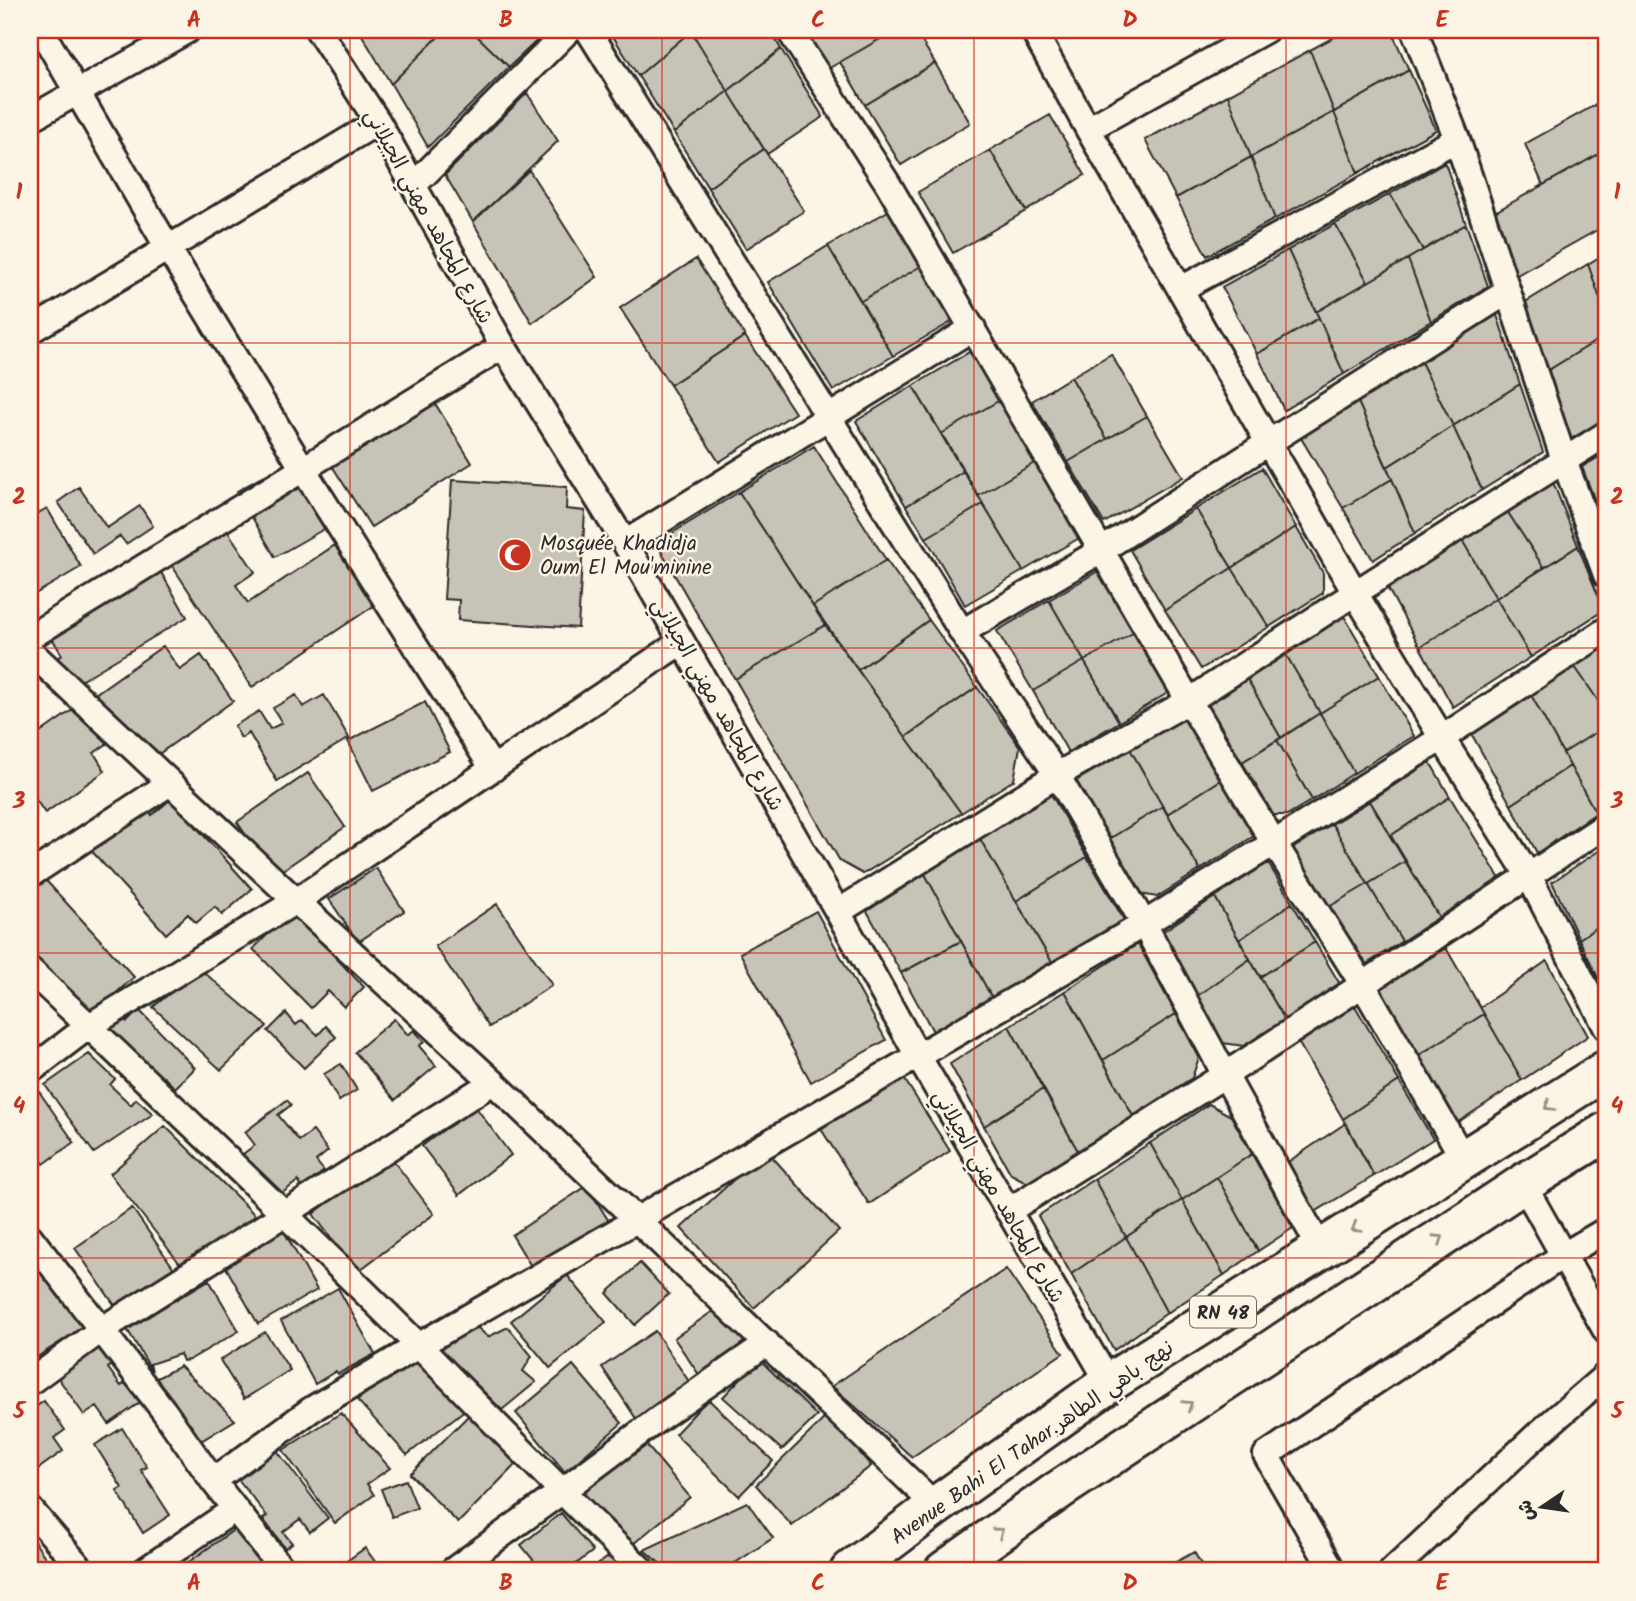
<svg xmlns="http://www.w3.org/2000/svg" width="1636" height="1601" viewBox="0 0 1636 1601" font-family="Kalam,'Playpen Sans Arabic',sans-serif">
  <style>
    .building { fill: #c8c3b7; stroke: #2b2b2b; stroke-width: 2 }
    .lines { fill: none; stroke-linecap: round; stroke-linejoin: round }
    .minor-casing { stroke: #2b2b2b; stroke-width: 30 }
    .primary-casing { stroke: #2b2b2b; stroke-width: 44 }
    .minor { stroke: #fcf5e5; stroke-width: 24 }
    .primary { stroke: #fcf5e5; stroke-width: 38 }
    .oneway { stroke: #949088 }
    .grid { fill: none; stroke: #c8321e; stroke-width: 2; stroke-opacity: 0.55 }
    .labels { text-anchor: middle; stroke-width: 5; stroke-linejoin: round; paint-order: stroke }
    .shield { fill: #fcf5e5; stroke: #6a6863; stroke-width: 2 }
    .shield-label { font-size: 19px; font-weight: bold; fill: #2b2b2b }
    .street-label { font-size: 21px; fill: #2b2b2b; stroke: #fcf5e5 }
    .poi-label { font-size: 21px; fill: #2b2b2b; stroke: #fcf5e5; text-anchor: start }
    .neatline { fill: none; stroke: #c8321e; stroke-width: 2.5 }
    .grid-label { font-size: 23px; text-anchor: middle; font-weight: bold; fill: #c8321e }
  </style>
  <rect width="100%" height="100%" fill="#fcf5e5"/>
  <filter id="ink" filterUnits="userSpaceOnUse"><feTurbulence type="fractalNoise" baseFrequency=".0143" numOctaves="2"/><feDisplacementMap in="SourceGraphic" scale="14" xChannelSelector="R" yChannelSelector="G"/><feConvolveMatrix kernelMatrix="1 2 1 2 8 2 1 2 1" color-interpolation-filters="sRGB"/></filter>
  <g filter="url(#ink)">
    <!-- building -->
    <path class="building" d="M 359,30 L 445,30 L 391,84 Z
      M 445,30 L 471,30 L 509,67 L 428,147 L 391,84 Z
      M 471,30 L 548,30 L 509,67 Z
      M 609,30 L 690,30 L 691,31 L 638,76 Z
      M 693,30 L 770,30 L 781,49 L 728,91 L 691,31 Z
      M 820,30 L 896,30 L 826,70 L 807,38 Z
      M 896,30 L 915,30 L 935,63 L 865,105 L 840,62 Z
      M 1347,30 L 1391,30 L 1409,70 L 1334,112 L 1310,50 Z
      M 691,31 L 728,91 L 674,133 L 638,76 Z
      M 781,49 L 823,117 L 767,154 L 728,91 Z
      M 1310,50 L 1334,112 L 1251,157 L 1228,95 Z
      M 935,63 L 970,123 L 901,165 L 865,105 Z
      M 1409,70 L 1436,130 L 1358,173 L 1334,112 Z
      M 728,91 L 764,149 L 708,188 L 674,133 Z
      M 527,93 L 558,141 L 473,222 L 445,175 Z
      M 1228,95 L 1251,157 L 1176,198 L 1145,140 Z
      M 1606,99 L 1606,150 L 1543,185 L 1525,144 Z
      M 1334,112 L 1358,173 L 1275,219 L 1251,157 Z
      M 1050,115 L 1085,175 L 1026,211 L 990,150 Z
      M 764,149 L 804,211 L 746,249 L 708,188 Z
      M 990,150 L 1026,211 L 953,253 L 918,192 Z
      M 1606,150 L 1606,225 L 1515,276 L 1495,212 Z
      M 1251,157 L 1275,219 L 1207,256 L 1176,198 Z
      M 1445,163 L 1466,224 L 1423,250 L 1390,194 Z
      M 529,170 L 597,277 L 532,323 L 473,222 Z
      M 1390,194 L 1423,250 L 1368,282 L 1335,224 Z
      M 888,211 L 921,266 L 861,301 L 828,246 Z
      M 1335,224 L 1368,282 L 1316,312 L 1288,250 Z
      M 1466,224 L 1488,286 L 1431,321 L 1408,259 Z
      M 828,246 L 893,356 L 833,391 L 768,282 Z
      M 1288,250 L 1319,318 L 1257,354 L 1222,287 Z
      M 1606,253 L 1606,316 L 1588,264 Z
      M 696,259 L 745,336 L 670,385 L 620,308 Z
      M 1408,259 L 1431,321 L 1344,374 L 1316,312 Z
      M 1588,264 L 1606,316 L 1606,335 L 1547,371 L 1524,303 Z
      M 921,266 L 953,321 L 893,356 L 861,301 Z
      M 1497,315 L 1520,384 L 1453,426 L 1421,362 Z
      M 1319,318 L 1344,374 L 1284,410 L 1257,354 Z
      M 1606,335 L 1606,418 L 1571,439 L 1547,371 Z
      M 745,336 L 795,413 L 719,462 L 670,385 Z
      M 971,351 L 1000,400 L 941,434 L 913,386 Z
      M 1111,354 L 1147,416 L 1107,439 L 1071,377 Z
      M 1421,362 L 1453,426 L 1387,467 L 1358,402 Z
      M 1071,377 L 1107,439 L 1068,462 L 1032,401 Z
      M 1520,384 L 1543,452 L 1482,490 L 1453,426 Z
      M 913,386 L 964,471 L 906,506 L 856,421 Z
      M 431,397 L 472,463 L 371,527 L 329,461 Z
      M 1000,400 L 1036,462 L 978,496 L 941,434 Z
      M 1358,402 L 1392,479 L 1343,508 L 1301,438 Z
      M 1147,416 L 1183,477 L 1104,523 L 1068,462 Z
      M 1453,426 L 1482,490 L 1415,533 L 1387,467 Z
      M 814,446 L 886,560 L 813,606 L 739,492 Z
      M 1606,453 L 1606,517 L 1602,519 L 1582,467 Z
      M 1036,462 L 1081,537 L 1023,571 L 978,496 Z
      M 1262,468 L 1296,527 L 1232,568 L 1196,509 Z
      M 272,471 L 285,494 L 306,482 L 331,525 L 275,557 L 237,491 Z
      M 964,471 L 983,504 L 926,538 L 906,506 Z
      M 1392,479 L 1415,533 L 1373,560 L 1343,508 Z
      M 452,480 L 567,487 L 566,509 L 585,511 L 578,628 L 458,620 L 459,600 L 444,599 Z
      M 1553,482 L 1578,546 L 1544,568 L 1507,511 Z
      M 79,487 L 107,528 L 140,506 L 153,526 L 126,544 L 120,536 L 93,554 L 58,502 Z
      M 739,492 L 825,625 L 735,679 L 656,543 Z
      M 983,504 L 1023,571 L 965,605 L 926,538 Z
      M 47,508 L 81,567 L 30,597 L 30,518 Z
      M 1196,509 L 1232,568 L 1165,610 L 1130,550 Z
      M 1507,511 L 1544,568 L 1496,598 L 1462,540 Z
      M 216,514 L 255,572 L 236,585 L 248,603 L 335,545 L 375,605 L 252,687 L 167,558 Z
      M 1296,527 L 1323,573 L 1323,593 L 1269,627 L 1232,568 Z
      M 1462,540 L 1496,598 L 1420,647 L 1387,587 Z
      M 1578,546 L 1604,610 L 1531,657 L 1496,598 Z
      M 886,560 L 929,620 L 858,670 L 813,606 Z
      M 1232,568 L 1269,627 L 1201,669 L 1165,610 Z
      M 159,569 L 187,617 L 72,686 L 56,659 L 62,655 L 46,628 Z
      M 1100,570 L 1136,631 L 1084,661 L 1049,600 Z
      M 1496,598 L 1531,657 L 1453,707 L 1420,647 Z
      M 1049,600 L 1084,661 L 1033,691 L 997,631 Z
      M 1344,616 L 1379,676 L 1320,713 L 1285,653 Z
      M 929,620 L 977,687 L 906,737 L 858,670 Z
      M 825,625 L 961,813 L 863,874 L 840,861 L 735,679 Z
      M 1136,631 L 1171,691 L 1119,722 L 1084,661 Z
      M 1606,641 L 1606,712 L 1573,664 Z
      M 163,646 L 180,670 L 201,655 L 233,701 L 153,758 L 131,727 L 94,753 L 105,771 L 45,813 L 30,791 L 30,740 Z
      M 1285,653 L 1320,713 L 1281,738 L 1246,677 Z
      M 1084,661 L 1119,722 L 1068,752 L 1033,691 Z
      M 1573,664 L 1606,712 L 1606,726 L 1563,753 L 1530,693 Z
      M 1379,676 L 1414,736 L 1354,773 L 1320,713 Z
      M 1246,677 L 1281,738 L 1242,762 L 1207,702 Z
      M 977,687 L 1020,747 L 1014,780 L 961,813 L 906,737 Z
      M 1530,693 L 1570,766 L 1511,805 L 1471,733 Z
      M 296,695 L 303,707 L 324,695 L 349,738 L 277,781 L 249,733 L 241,738 L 234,726 L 259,711 L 270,729 L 282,723 L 273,708 Z
      M 425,702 L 450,752 L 373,791 L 348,741 Z
      M 1320,713 L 1354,773 L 1312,800 L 1277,740 Z
      M 1183,717 L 1221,780 L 1167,814 L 1130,749 Z
      M 1606,726 L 1606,807 L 1596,813 L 1563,753 Z
      M 1277,740 L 1312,800 L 1287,815 L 1273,815 L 1242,762 Z
      M 1130,749 L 1163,806 L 1109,839 L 1076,781 Z
      M 1430,762 L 1450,797 L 1390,836 L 1370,801 Z
      M 1570,766 L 1596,813 L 1537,853 L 1511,805 Z
      M 308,773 L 345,827 L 274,876 L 237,822 Z
      M 1221,780 L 1254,836 L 1200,870 L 1167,814 Z
      M 132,793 L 152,815 L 171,799 L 252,889 L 222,915 L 215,907 L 196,923 L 188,914 L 166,934 L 81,839 Z
      M 1051,794 L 1087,857 L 1016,901 L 980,839 Z
      M 1450,797 L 1500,879 L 1439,917 L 1390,836 Z
      M 1370,801 L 1406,861 L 1368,884 L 1332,824 Z
      M 1163,806 L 1200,870 L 1157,897 L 1140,894 L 1109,839 Z
      M 1332,824 L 1368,884 L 1327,908 L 1292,849 Z
      M 980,839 L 1053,964 L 993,1000 L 925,874 Z
      M 1606,846 L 1606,921 L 1579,939 L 1552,882 Z
      M 1087,857 L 1124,920 L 1053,964 L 1016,901 Z
      M 1406,861 L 1439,917 L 1402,941 L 1368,884 Z
      M 30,863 L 134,977 L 83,1023 L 30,964 Z
      M 1268,863 L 1292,903 L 1239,940 L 1215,897 Z
      M 376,868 L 404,911 L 358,942 L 329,899 Z
      M 925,874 L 961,941 L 901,973 L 867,911 Z
      M 1368,884 L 1402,941 L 1362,967 L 1327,908 Z
      M 1215,897 L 1250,959 L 1197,996 L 1162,932 Z
      M 1292,903 L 1315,942 L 1260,977 L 1239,940 Z
      M 497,904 L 552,985 L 489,1027 L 435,946 Z
      M 291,911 L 364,987 L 344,1007 L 328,991 L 311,1008 L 253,949 Z
      M 816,911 L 886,1040 L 811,1082 L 740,953 Z
      M 1601,925 L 1606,937 L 1606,994 L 1579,939 Z
      M 961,941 L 993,1000 L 935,1035 L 901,973 Z
      M 1315,942 L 1341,986 L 1285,1020 L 1260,977 Z
      M 1138,944 L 1176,1014 L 1103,1060 L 1065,991 Z
      M 1446,948 L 1484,1014 L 1416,1057 L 1377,991 Z
      M 1250,959 L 1285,1020 L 1244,1046 L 1223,1043 L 1197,996 Z
      M 1547,961 L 1588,1036 L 1522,1080 L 1480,1007 Z
      M 200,969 L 267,1026 L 221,1070 L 153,1007 Z
      M 1065,991 L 1133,1116 L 1078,1151 L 1009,1026 Z
      M 1355,1006 L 1399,1081 L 1343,1119 L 1298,1042 Z
      M 139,1010 L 195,1068 L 175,1088 L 164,1077 L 156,1084 L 104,1031 L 120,1015 L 127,1022 Z
      M 286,1013 L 296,1025 L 302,1020 L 318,1035 L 326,1026 L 336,1037 L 304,1068 L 268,1031 Z
      M 1176,1014 L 1199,1057 L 1192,1078 L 1133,1116 L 1103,1060 Z
      M 1484,1014 L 1522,1080 L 1455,1124 L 1416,1057 Z
      M 394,1019 L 408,1035 L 414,1030 L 424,1042 L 419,1046 L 436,1066 L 395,1100 L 355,1052 Z
      M 1009,1026 L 1043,1089 L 984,1126 L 950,1064 Z
      M 89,1054 L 115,1079 L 110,1085 L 131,1105 L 136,1099 L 153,1114 L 94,1153 L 45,1085 Z
      M 341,1064 L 357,1090 L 339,1101 L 324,1074 Z
      M 903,1077 L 950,1151 L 869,1204 L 821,1129 Z
      M 1399,1081 L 1433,1139 L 1374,1176 L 1343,1119 Z
      M 1043,1089 L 1078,1151 L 1028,1183 L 1011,1174 L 984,1126 Z
      M 38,1090 L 74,1142 L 44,1164 L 40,1159 L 30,1167 L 30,1096 Z
      M 287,1100 L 291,1105 L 278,1115 L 299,1141 L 313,1131 L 328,1151 L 316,1161 L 324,1171 L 302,1188 L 298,1181 L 273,1200 L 263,1180 L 243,1154 L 255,1145 L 245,1132 Z
      M 1209,1104 L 1231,1116 L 1252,1154 L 1182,1200 L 1150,1143 Z
      M 475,1106 L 511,1155 L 459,1195 L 422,1146 Z
      M 1346,1123 L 1374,1176 L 1315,1212 L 1288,1162 Z
      M 165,1126 L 257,1217 L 184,1269 L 110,1174 Z
      M 1150,1143 L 1182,1200 L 1126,1237 L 1094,1179 Z
      M 766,1150 L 839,1231 L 754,1308 L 681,1228 Z
      M 1252,1154 L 1293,1228 L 1258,1251 L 1217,1177 Z
      M 389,1155 L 434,1214 L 357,1272 L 313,1214 Z
      M 1217,1177 L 1258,1251 L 1224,1275 L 1182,1200 Z
      M 1094,1179 L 1126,1237 L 1071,1274 L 1038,1216 Z
      M 587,1186 L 610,1223 L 534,1271 L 512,1235 Z
      M 1182,1200 L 1224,1275 L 1167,1313 L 1126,1237 Z
      M 132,1208 L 175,1270 L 118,1310 L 75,1248 Z
      M 281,1226 L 317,1290 L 258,1324 L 219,1255 Z
      M 1126,1237 L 1167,1313 L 1114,1350 L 1071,1274 Z
      M 640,1263 L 669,1294 L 635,1325 L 607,1293 Z
      M 45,1264 L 85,1326 L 34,1359 L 30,1354 L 30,1274 Z
      M 1006,1269 L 1063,1353 L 912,1457 L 832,1386 Z
      M 567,1275 L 606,1322 L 550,1368 L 511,1321 Z
      M 209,1280 L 239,1331 L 189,1360 L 183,1361 L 180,1354 L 150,1364 L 152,1371 L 127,1329 Z
      M 338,1288 L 375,1354 L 338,1374 L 336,1371 L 315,1384 L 281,1321 Z
      M 722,1305 L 750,1346 L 702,1379 L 674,1338 Z
      M 470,1321 L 488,1337 L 508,1327 L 532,1356 L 523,1371 L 536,1382 L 502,1410 L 437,1345 Z
      M 655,1331 L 692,1386 L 639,1423 L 602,1367 Z
      M 265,1332 L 290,1370 L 244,1399 L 220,1360 Z
      M 99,1340 L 115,1362 L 108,1368 L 121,1386 L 128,1381 L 142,1401 L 109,1424 L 97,1407 L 84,1415 L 54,1372 Z
      M 413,1359 L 466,1409 L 407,1455 L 357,1400 Z
      M 759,1359 L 817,1416 L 782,1450 L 723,1397 Z
      M 573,1365 L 622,1423 L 565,1472 L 516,1413 Z
      M 180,1366 L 235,1420 L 191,1447 L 151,1381 Z
      M 708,1399 L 773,1461 L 739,1496 L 675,1434 Z
      M 44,1401 L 65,1430 L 54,1438 L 63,1451 L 31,1474 L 30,1411 Z
      M 341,1413 L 390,1468 L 367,1484 L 374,1495 L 335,1523 L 283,1450 Z
      M 471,1413 L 519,1461 L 458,1523 L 410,1474 Z
      M 828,1415 L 871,1466 L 792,1526 L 756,1485 Z
      M 122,1428 L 147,1467 L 141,1470 L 170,1515 L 143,1533 L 117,1491 L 122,1488 L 95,1445 Z
      M 643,1441 L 690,1497 L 632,1545 L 573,1492 Z
      M 272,1444 L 328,1518 L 310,1532 L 300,1519 L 283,1532 L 292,1543 L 285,1548 L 263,1519 L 267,1516 L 234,1474 Z
      M 406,1480 L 417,1508 L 392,1517 L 381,1489 Z
      M 747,1502 L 773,1538 L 723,1571 L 669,1571 L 644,1550 Z
      M 561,1513 L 593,1551 L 567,1571 L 542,1571 L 521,1545 Z
      M 235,1529 L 265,1571 L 176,1571 Z
      M 30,1535 L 51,1566 L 43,1571 L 30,1571 Z
      M 365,1548 L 382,1571 L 333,1571 Z
      M 618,1550 L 634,1571 L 589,1571 Z
      M 1194,1552 L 1205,1571 L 1160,1571 Z"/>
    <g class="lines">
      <defs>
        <path id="minor" d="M 41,30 L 168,248 L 303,469 L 493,769
          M 318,30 L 378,122 L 503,346 L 625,543 L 838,912 L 918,1056 L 1109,1383
          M 588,30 L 962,632 L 1057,775 L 1144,924 L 1225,1075 L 1321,1250
          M 789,30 L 888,184 L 1189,701 L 1274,843 L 1363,985 L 1464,1160
          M 1033,30 L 1088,129 L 1355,593 L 1442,738 L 1529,876 L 1606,1027
          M 1414,30 L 1457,139 L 1564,460 L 1606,575
          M 30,119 L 188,30
          M 1088,129 L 1266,30
          M 414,185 L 569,30
          M 1181,289 L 1457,139
          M 30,331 L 378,122
          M 625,543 L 973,328
          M 962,632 L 1102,550 L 1268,443 L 1507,292
          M 30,637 L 503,346
          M 30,651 L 296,901 L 493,1082 L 936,1506
          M 30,875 L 170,783
          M 838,912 L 1057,775 L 1189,701 L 1355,593 L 1606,434
          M 30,970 C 160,1094 291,1218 419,1346 C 493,1421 567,1498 643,1571
          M 30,1071 L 89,1026 L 296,901 L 681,642
          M 1523,1184 L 1606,1331
          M 1008,1211 L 1225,1075 L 1606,825
          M 30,1237 L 164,1411 L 213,1481 L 284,1571
          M 30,1382 L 101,1330 L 493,1082
          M 213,1481 L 312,1409 L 418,1346 L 638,1219 L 1144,924 L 1442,738 L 1606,630
          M 30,1509 L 83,1571
          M 144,1571 L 235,1509
          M 452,1571 L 561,1492 L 661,1417 L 767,1343
          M 1333,1571 L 1266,1455 L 1562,1256 L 1606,1230
          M 1392,1571 L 1538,1434 L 1606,1375"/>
        <path id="primary" d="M 850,1571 L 936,1506 L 1109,1383 L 1606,1070
          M 944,1571 L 1059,1490 L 1523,1184 L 1606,1132"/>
      </defs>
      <!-- minor casing -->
      <use href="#minor" class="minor-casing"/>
      <!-- primary casing -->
      <use href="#primary" class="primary-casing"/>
      <!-- minor -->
      <use href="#minor" class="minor"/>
      <!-- primary -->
      <use href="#primary" class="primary"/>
    </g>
    <!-- one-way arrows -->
    <defs><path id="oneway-chevron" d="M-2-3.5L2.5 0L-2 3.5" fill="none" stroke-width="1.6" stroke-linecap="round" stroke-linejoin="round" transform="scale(1.75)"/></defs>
    <g class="oneway">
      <use href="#oneway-chevron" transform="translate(1549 1106) rotate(148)"/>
      <use href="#oneway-chevron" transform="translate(1356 1228) rotate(148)"/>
      <use href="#oneway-chevron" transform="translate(1439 1239) rotate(-33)"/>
      <use href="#oneway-chevron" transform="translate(1188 1405) rotate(-33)"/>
      <use href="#oneway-chevron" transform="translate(999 1532) rotate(-35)"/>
    </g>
  </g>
  <!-- grid -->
  <path class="grid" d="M 350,30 L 350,1571M 662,30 L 662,1571M 974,30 L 974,1571M 1286,30 L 1286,1571M 30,343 L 1606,343M 30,648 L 1606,648M 30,953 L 1606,953M 30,1258 L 1606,1258"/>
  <!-- icons -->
  <defs>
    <symbol id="mosque-disc" viewBox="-11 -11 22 22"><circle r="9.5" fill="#c8321e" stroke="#fcf5e5"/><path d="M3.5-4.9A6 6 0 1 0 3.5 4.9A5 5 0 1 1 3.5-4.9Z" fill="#fff"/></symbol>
  </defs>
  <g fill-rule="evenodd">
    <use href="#mosque-disc" x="496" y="536" width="38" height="38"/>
  </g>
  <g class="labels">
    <!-- shield labels -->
    <rect class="shield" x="1190" y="1296.5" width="66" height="31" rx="5"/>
    <g class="shield-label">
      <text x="1223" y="1319">RN 48</text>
    </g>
    <!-- street labels -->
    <g class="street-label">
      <text transform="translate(429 216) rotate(61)" y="7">شارع المجاهد مهني الجيلاني</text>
      <text transform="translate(718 704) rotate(60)" y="7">شارع المجاهد مهني الجيلاني</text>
      <text transform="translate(999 1196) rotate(60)" y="7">شارع المجاهد مهني الجيلاني</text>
      <text transform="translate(1032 1442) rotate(-35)" y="7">Avenue Bahi El Tahar,نهج باهي الطاهر</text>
    </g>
    <!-- poi labels -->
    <g class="poi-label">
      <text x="540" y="550">Mosquée Khadidja<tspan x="540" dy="24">Oum El Mou'minine</tspan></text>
    </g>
  </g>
  <!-- margin -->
  <rect width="1636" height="1601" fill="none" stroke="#fcf5e5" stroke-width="77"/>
  <!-- north arrow -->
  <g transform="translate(1542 1507) rotate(257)" stroke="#fcf5e5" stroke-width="5" paint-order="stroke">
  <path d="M0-5L12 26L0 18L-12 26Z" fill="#2b2b2b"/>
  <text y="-10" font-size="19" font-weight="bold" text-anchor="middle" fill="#2b2b2b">ش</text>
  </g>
  <rect x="38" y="38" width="1560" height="1524" class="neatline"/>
  <g class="grid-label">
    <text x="194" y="27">A</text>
    <text x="506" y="27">B</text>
    <text x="818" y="27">C</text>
    <text x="1130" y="27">D</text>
    <text x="1442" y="27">E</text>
    <text x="19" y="199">1</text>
    <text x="1617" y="199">1</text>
    <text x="19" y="504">2</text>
    <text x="1617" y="504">2</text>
    <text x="19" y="808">3</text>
    <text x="1617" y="808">3</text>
    <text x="19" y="1113">4</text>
    <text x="1617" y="1113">4</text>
    <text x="19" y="1418">5</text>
    <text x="1617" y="1418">5</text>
    <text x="194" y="1590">A</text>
    <text x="506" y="1590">B</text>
    <text x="818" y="1590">C</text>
    <text x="1130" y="1590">D</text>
    <text x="1442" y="1590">E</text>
  </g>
</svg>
